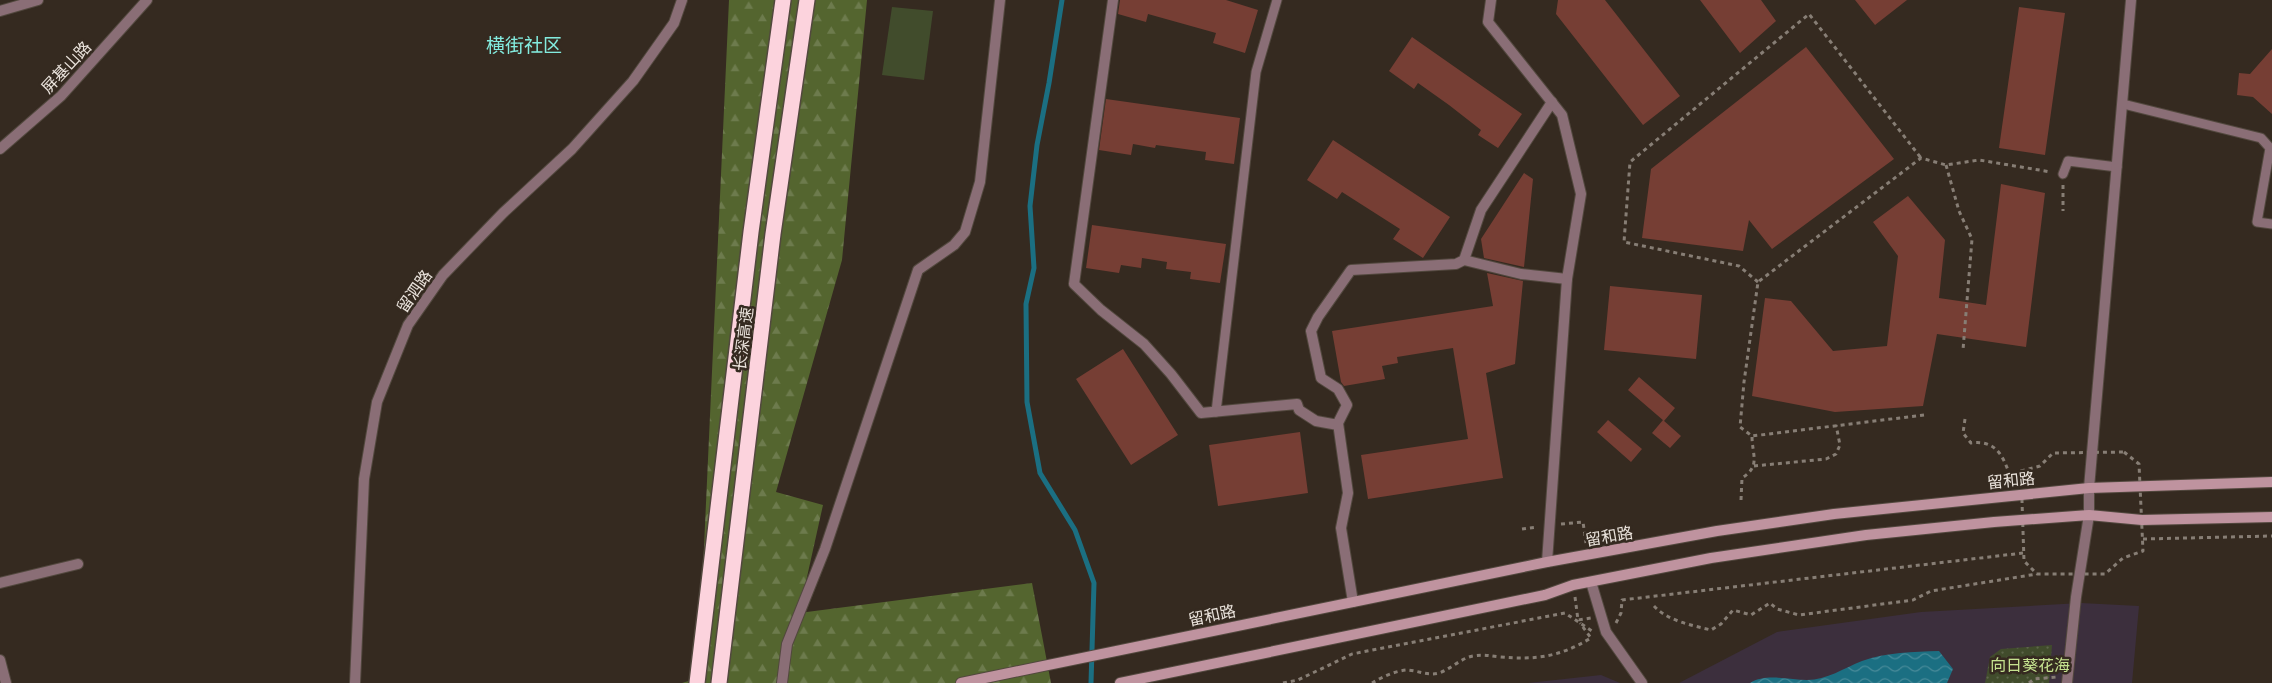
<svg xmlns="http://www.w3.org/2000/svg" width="2272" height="683" viewBox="0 0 2272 683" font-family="'Sofia Sans Condensed','Noto Sans SC',sans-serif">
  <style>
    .education { fill: #3c2f3d }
    .grass { fill: url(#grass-dots) }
    .forest { fill: url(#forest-firs) }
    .park { fill: #414c2c }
    .water { fill: url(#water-waves) }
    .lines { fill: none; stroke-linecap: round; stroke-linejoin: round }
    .stream { stroke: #1b6f82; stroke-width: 5 }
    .building { fill: #763e34 }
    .service-casing { stroke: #52483e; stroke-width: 11 }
    .minor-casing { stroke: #52483e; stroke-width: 12 }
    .tertiary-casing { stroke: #52483e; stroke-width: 12 }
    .secondary-casing { stroke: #52483e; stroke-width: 12 }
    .motorway-casing { stroke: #52483e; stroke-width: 18 }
    .path { stroke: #877e75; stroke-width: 3; stroke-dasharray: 4 4; stroke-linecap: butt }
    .service { stroke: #8a6e76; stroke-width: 9 }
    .minor { stroke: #8a6e76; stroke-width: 10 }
    .tertiary { stroke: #8a6e76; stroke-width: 10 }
    .secondary { stroke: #bf939f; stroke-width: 10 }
    .motorway { stroke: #fcd3dd; stroke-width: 15 }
    .labels { text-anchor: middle; stroke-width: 5; stroke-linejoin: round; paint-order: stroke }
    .street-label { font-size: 16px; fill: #eae3dc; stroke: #352a20 }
    .park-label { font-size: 16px; fill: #c5e28f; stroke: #352a20 }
    .quarter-label { font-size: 19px; fill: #83ebde; stroke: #352a20 }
  </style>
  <defs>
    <pattern id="grass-dots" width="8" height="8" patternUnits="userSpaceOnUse" patternTransform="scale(1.25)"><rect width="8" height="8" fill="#414c2c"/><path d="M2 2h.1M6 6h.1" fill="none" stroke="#5d664a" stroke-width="1.8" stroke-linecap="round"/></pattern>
    <pattern id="forest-firs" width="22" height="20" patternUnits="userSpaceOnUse" patternTransform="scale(1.25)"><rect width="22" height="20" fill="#54652f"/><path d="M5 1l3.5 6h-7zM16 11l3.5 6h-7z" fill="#6d7b4d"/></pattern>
    <pattern id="water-waves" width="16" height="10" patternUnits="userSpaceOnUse" patternTransform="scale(1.25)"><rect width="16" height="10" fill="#1b6f82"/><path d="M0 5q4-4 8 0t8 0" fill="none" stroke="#478a99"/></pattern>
  </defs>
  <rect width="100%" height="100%" fill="#352a20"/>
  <!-- education -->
  <path class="education" d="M 2081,603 L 2139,606 L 2132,683 L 1679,683 L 1777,632 L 1921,612 Z
    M 1601,675 L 1620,683 L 1528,683 Z"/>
  <!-- grass -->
  <path class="grass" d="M 2052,645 L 2049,683 L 1985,683 L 1990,657 L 2001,649 Z"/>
  <!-- forest -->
  <path class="forest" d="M 729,0 L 867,0 L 842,260 L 776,492 L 823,505 L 799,613 L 1032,583 L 1051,683 L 682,683 L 698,678 Z"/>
  <!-- park -->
  <path class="park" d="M 892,7 L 933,11 L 924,80 L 882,75 Z"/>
  <!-- water -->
  <path class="water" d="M 1939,651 L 1953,669 L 1947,683 L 1750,683 C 1766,673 1789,680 1807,680 C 1827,680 1844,668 1862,661 C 1887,652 1913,652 1939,651 Z"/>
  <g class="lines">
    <!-- stream -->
    <path class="stream" d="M 1062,0 L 1049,83 L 1037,145 L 1030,206 L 1034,268 L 1026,304 L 1027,402 L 1040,473 L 1075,530 L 1094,583 L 1091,683"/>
  </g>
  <!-- building -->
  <path class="building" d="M 1120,0 L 1226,0 L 1258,10 L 1245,53 L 1213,43 L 1216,33 L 1148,14 L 1146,22 L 1118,14 Z
    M 1558,0 L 1605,0 L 1680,96 L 1643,125 L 1556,14 Z
    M 1700,0 L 1761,0 L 1776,21 L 1740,53 Z
    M 1855,0 L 1907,0 L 1875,25 Z
    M 2019,7 L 2065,13 L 2045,155 L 1999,148 Z
    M 1412,37 L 1522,114 L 1498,148 L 1478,135 L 1481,130 L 1449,105 L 1418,83 L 1414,89 L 1389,71 Z
    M 1806,47 L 1894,159 L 1772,249 L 1749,220 L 1743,251 L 1642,238 L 1651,169 Z
    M 2272,49 L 2272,114 L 2253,97 L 2237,95 L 2239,73 L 2250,74 Z
    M 1106,99 L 1240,118 L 1234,164 L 1205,160 L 1206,152 L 1156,145 L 1155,148 L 1133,144 L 1131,155 L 1099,150 Z
    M 1333,140 L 1450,217 L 1423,258 L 1393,239 L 1400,229 L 1342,192 L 1337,199 L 1307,180 Z
    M 1524,173 L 1533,179 L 1524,267 L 1484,258 L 1481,239 Z
    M 2001,184 L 2045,193 L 2026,347 L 1937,334 L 1923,406 L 1835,412 L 1752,396 L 1765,298 L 1791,301 L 1833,351 L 1887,346 L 1898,256 L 1873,222 L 1908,196 L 1945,240 L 1939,298 L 1986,305 Z
    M 1092,225 L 1226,244 L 1220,283 L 1190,279 L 1191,272 L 1166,269 L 1167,262 L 1142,258 L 1141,268 L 1121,265 L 1119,273 L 1086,268 Z
    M 1487,273 L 1523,281 L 1515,364 L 1486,373 L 1503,478 L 1368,499 L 1361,455 L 1468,439 L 1453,348 L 1397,357 L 1398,363 L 1382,366 L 1385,379 L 1344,386 L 1341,382 L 1332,331 L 1493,306 Z
    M 1610,286 L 1702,295 L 1696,359 L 1604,350 Z
    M 1123,349 L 1178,435 L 1131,465 L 1076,379 Z
    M 1639,377 L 1675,408 L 1664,421 L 1628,390 Z
    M 1608,420 L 1642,449 L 1631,462 L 1597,432 Z
    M 1663,420 L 1681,436 L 1670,448 L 1652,433 Z
    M 1300,432 L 1308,493 L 1218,506 L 1209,445 Z"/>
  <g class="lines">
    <defs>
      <path id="service" d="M 2123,104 L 2261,138 L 2270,148 L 2257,222 L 2272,224
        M 2063,174 L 2068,161 L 2117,167
        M 1216,412 L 1256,72 L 1277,0"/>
      <path id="minor" d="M 1113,0 L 1074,284 L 1101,310 L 1144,344 L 1171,374 L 1201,413 L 1297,404 L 1299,410 L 1316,421 L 1338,425
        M 0,11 L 38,0
        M 0,149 L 61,96 L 147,0
        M 1464,260 L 1481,210 L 1552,102
        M 1591,582 L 1606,632 L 1642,683
        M 0,583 L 78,564
        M 1353,602 L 1341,528 L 1348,493 L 1338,423 L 1347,405 L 1338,389 L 1321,378 L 1311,331 L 1318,317 L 1351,270 L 1456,264 L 1464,260 L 1521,274 L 1567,279
        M 782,683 L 787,644 L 825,549 L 918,270 L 954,245 L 965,232 L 980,182 L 1000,0
        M 2067,683 L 2076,597 L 2089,515 L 2089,488"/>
      <path id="tertiary" d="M 1491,0 L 1488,22 L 1562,115 L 1581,194 L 1567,279 L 1547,562
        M 2089,488 L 2131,0
        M 0,660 L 6,683
        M 355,683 L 364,479 L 377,402 L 408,325 L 443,275 L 503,213 L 572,149 L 633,81 L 674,23 L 682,0"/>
      <path id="secondary" d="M 961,683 L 1547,562 L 1717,531 L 1834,514 L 2089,488 L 2272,482
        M 1120,683 L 1545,595 L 1573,585 L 1711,558 L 1866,535 L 1994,522 L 2089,515 L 2142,520 L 2272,517"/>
      <path id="motorway" d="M 697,683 L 751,232 L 783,0
        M 719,683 L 773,234 L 807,0"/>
    </defs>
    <!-- service casing -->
    <use href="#service" class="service-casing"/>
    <!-- minor casing -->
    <use href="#minor" class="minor-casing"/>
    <!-- tertiary casing -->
    <use href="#tertiary" class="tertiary-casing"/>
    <!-- secondary casing -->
    <use href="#secondary" class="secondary-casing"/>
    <!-- motorway casing -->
    <use href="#motorway" class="motorway-casing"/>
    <!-- path -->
    <path class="path" d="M 1946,165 L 1959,211 L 1972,239 L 1963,350
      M 2063,185 L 2063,211
      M 1758,282 L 1739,266 L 1624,242 L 1630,162 L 1809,14 L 1921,158
      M 1924,415 L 1752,436 L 1740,427 L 1744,382 L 1758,282 L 1921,158 L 1946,165 L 1979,160 L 2051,172
      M 1965,419 L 1963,433 L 1971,443 C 1994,440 2002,453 2009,473
      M 2124,452 L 2139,464 L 2143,551 L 2123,558 L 2105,574 L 2037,574 L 2024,561 L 2021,471 L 2040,466 L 2053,453 Z
      M 1754,466 L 1826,459 L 1836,454 L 1840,445 L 1836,425
      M 1741,500 L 1742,478 C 1761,466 1752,455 1752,436
      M 1561,524 L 1583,522 L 1586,543
      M 1522,529 L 1537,527
      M 2143,539 L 2272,536
      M 1575,597 L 1578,620 L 1591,618
      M 1654,606 C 1668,621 1691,625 1711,630 L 1721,624 L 1733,610 L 1751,615 L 1770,603 L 1777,609 L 1799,615 L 1913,600 L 1931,591 L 2037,574
      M 1616,623 L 1621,613 L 1622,600 L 2023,553
      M 1283,683 L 1298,680 L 1352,654 L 1565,613 L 1592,631
      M 1372,683 C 1382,677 1397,670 1408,670 C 1419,671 1428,676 1439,673 C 1451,669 1461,658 1473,656 C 1483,654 1490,656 1500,657 C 1537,660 1559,657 1591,638 L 1580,623
      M 2029,683 L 2034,679 L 2057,677"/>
    <!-- service -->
    <use href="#service" class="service"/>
    <!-- minor -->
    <use href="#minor" class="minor"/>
    <!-- tertiary -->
    <use href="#tertiary" class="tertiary"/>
    <!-- secondary -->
    <use href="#secondary" class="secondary"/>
    <!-- motorway -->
    <use href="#motorway" class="motorway"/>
  </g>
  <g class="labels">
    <!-- street labels -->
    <g class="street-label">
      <text transform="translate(66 67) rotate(-47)" y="6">屏基山路</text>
      <text transform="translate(414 291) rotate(-55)" y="6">留泗路</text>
      <text transform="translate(743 339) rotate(-83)" y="6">长深高速</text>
      <text transform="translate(2011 480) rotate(-6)" y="6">留和路</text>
      <text transform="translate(1609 536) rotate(-10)" y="6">留和路</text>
      <text transform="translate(1212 615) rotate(-12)" y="6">留和路</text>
    </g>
    <!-- park labels -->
    <g class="park-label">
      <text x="2030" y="671">向日葵花海</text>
    </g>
    <!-- quarter labels -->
    <g class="quarter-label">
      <text x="524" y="52">横街社区</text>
    </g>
  </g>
</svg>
